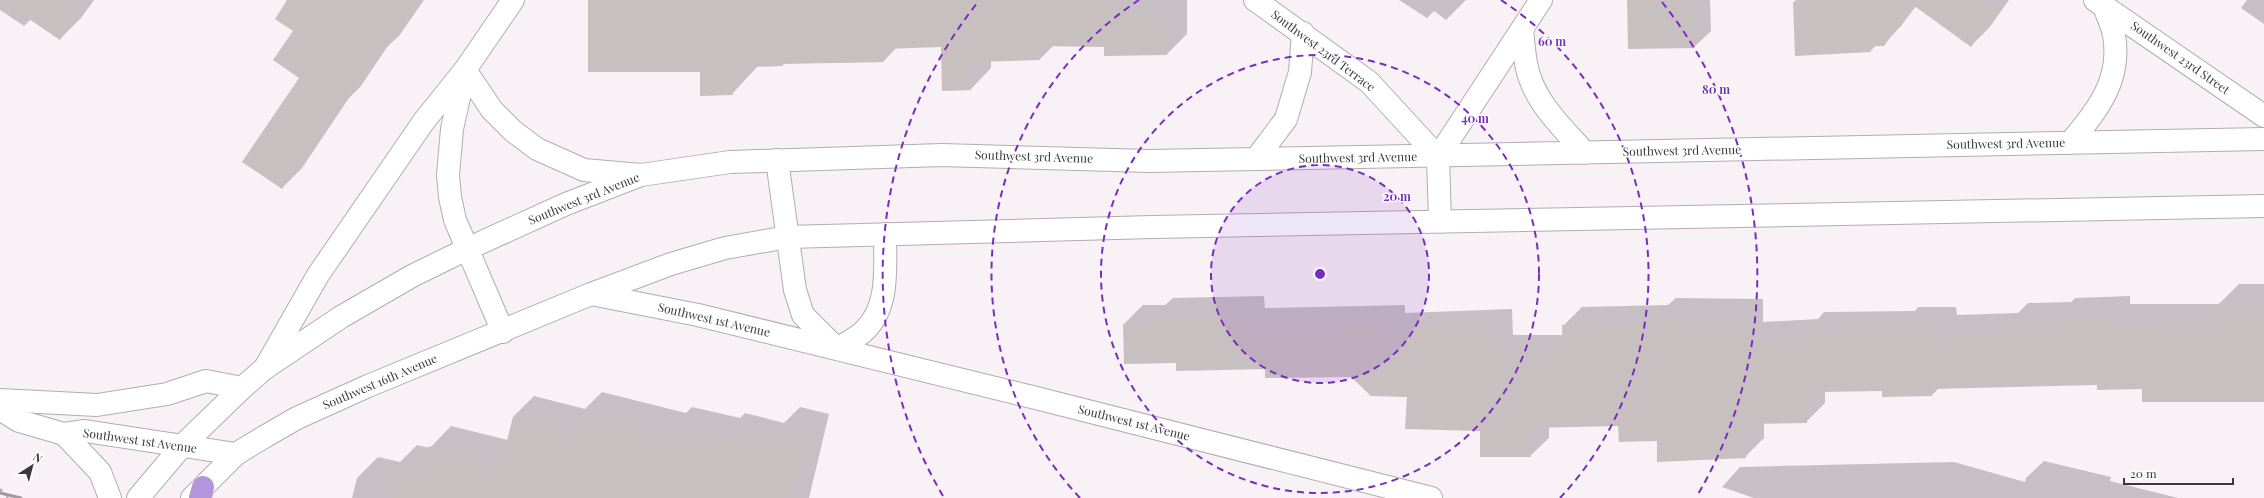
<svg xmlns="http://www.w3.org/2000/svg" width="2264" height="498" viewBox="0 0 2264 498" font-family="'Playfair Display',serif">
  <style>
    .shadow { fill: #0003 }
    .building { fill: #c8bfc0 }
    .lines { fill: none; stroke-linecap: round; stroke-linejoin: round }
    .street-casing { stroke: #b3acb0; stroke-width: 24 }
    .secondary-casing { stroke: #b3acb0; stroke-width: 24 }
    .highway-casing { stroke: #d0cfd0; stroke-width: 24 }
    .path { stroke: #b3aeb1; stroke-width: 2.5; stroke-dasharray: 3 2; stroke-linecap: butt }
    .street { stroke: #fff; stroke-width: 22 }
    .secondary { stroke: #fff; stroke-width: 22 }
    .highway { stroke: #b295da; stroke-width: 22 }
    .rail { stroke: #9e9a9d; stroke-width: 3 }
    .ring { fill: none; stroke: #7b2cbf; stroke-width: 2; stroke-dasharray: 7 5 }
    .labels { text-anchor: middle; stroke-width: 3; stroke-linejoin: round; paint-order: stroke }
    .street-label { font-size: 12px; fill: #3a383a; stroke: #fff }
    .centre { fill: #7b2cbf; stroke: #fff; stroke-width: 2 }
    .ring-label { font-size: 12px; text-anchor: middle; font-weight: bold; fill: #7b2cbf; stroke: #fff; stroke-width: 3; stroke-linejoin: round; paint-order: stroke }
  </style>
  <rect width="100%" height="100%" fill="#f8f1f5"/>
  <!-- shadow -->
  <path class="shadow" d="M 0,0 L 94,0 L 81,18 L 60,39 L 31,19 L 24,26 L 0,10 Z
    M 289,0 L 424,0 L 399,36 L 387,47 L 361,86 L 349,98 L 302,168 L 282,188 L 301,78 Z
    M 589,0 L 1187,0 L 1187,34 L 1167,54 L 1105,46 L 1054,45 L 1040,59 L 991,60 L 991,68 L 971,89 L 942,46 L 897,47 L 883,62 L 785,63 L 783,65 L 758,66 L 732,94 L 700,71 L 589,71 Z
    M 1399,0 L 1466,0 L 1446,20 L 1434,11 L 1427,18 Z
    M 1628,0 L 1710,0 L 1711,31 L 1694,47 Z
    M 1796,0 L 2009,0 L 1989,28 L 1971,46 L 1916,6 L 1901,26 L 1883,45 L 1877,45 L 1870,51 L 1796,55 L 1794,2 Z
    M 2247,0 L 2264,0 L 2264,24 L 2241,8 Z
    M 2239,284 L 2264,284 L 2264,401 L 2098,384 L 1939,388 L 1932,395 L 1882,390 L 1825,391 L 1825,403 L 1806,422 L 1764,422 L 1764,438 L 1745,457 L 1658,440 L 1619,425 L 1549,426 L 1549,438 L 1530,456 L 1481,430 L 1408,396 L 1351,376 L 1177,362 L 1124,324 L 1143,305 L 1165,305 L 1173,298 L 1264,296 L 1265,308 L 1405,305 L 1405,313 L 1512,309 L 1513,335 L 1564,335 L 1563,326 L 1582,307 L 1668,305 L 1676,298 L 1763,299 L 1763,322 L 1818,319 L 1824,312 L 1915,311 L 1918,307 L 1956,307 L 1957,315 L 2018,313 L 2028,303 L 2071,302 L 2075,298 L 2130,296 L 2130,304 L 2219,304 Z
    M 602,392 L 686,413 L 692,407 L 740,418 L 745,413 L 784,423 L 800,407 L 829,414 L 809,498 L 352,498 L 357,478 L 378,457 L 400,462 L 417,445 L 430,448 L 451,426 L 508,440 L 513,417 L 534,396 L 585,409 Z
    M 2044,461 L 2111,477 L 2110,481 L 2178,498 L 1754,498 L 1722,487 L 1740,467 L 1954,462 L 2025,482 L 2026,478 Z"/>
  <!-- building -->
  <path class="building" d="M 1,0 L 56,0 L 78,15 L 60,40 Z
    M 287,0 L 419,0 L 380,57 L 377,55 L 342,107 L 339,105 L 282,189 L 242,162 L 299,78 L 273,60 L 293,31 L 275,19 Z
    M 588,0 L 1131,1 L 1131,13 L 1167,13 L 1167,55 L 1104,56 L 1104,47 L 1040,46 L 1040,60 L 971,62 L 971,90 L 942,91 L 941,47 L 883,49 L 883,62 L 783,64 L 783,66 L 752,67 L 752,73 L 732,73 L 733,95 L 700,96 L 700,72 L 588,72 Z
    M 1627,0 L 1694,0 L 1695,48 L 1628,49 Z
    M 1861,0 L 1980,0 L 1996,12 L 1971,47 L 1913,5 L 1884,46 L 1870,46 L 1871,52 L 1795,56 L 1793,2 Z
    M 2219,303 L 2264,303 L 2264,402 L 2142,402 L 2142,389 L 2097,390 L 2097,385 L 1932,389 L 1932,396 L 1882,397 L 1882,391 L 1819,392 L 1820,396 L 1806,396 L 1807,423 L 1745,424 L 1746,458 L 1657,462 L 1657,441 L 1619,442 L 1618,426 L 1531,428 L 1531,457 L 1480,457 L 1480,431 L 1405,429 L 1407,397 L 1371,396 L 1351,377 L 1265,378 L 1265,369 L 1176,371 L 1176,363 L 1124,364 L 1123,324 L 1153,323 L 1153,316 L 1246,314 L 1246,326 L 1387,323 L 1387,332 L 1494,327 L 1494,354 L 1563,353 L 1562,325 L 1656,323 L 1656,316 L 1745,318 L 1745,341 L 1804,337 L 1804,331 L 1898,330 L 1898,326 L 1938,325 L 1938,333 L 2009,331 L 2008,321 L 2055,320 L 2055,316 L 2112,315 L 2112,323 L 2219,322 Z
    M 580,413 L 668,435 L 670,427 L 721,440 L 723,433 L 774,446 L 778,427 L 809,435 L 794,498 L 387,498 L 396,466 L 422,472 L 429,446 L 501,464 L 513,417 L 575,432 Z"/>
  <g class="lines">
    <defs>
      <path id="street" d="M 1255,0 L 1369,82 L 1438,157 L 1541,0
        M 2095,0 L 2264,116
        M 465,70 L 492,110 L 513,131 L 537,149 L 584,170 L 641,175
        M 464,75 L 452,129 L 448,175 L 450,197 L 455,220 L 503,332
        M 777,160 L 795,290 L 803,315 L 837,349
        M 591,294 L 698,315 L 1032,397 L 1431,498
        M 837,349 C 845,344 855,339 863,332 C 890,308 885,267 885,234
        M 265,368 L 318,275 L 424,121 L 465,70 L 513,0
        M 0,409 L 19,421 L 64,434 L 85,431 L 236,454"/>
      <path id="secondary" d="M 1522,29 C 1523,40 1524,52 1526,63 C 1532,100 1561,126 1585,153
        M 2070,143 C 2097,110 2122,81 2114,35 C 2112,25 2107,15 2104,6
        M 1438,157 L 1440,222
        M 1256,159 L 1286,119 L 1300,72 L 1303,33
        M 0,400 L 97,405 L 167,394 L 206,381 L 242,388
        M 64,434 L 100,472 L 110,498
        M 138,498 L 182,446 L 242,388 L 265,368 L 341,317 L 412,276 L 467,249 L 566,204 L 641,175 L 730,162 L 942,155 L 1149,161 L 1256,159 L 2264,139
        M 192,498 L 236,454 L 264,437 L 297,418 L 368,386 L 591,294 L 671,264 L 725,248 L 788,237 L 1152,227 L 2264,206"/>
      <path id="highway" d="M 200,498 L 203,487"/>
    </defs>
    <!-- street casing -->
    <use href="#street" class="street-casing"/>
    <!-- secondary casing -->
    <use href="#secondary" class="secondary-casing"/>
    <!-- highway casing -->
    <use href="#highway" class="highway-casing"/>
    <!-- path -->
    <path class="path" d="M 0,489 L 8,498"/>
    <!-- street -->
    <use href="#street" class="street"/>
    <!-- secondary -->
    <use href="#secondary" class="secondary"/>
    <!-- highway -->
    <use href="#highway" class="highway"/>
    <!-- rail -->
    <path class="rail" d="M 0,493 L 21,498"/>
  </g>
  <!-- distance rings -->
  <circle cx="1320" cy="274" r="109" fill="#7b2cbf" fill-opacity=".12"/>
  <g class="ring">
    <circle cx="1320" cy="274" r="109"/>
    <circle cx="1320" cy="274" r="219"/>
    <path d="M1080 498A328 328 0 0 1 1139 0M1501 0A328 328 0 0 1 1560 498"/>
    <path d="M943 496A437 437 0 0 1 978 2M1662 2A437 437 0 0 1 1697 496"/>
  </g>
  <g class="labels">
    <!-- street labels -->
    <g class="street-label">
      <text transform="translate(1323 51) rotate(37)" y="4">Southwest 23rd Terrace</text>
      <text transform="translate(2180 58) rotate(35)" y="4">Southwest 23rd Street</text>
      <text transform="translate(2006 144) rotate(-1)" y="4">Southwest 3rd Avenue</text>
      <text transform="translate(1682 151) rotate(-1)" y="4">Southwest 3rd Avenue</text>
      <text transform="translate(1034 157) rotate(2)" y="4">Southwest 3rd Avenue</text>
      <text transform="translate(1358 158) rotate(-1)" y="4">Southwest 3rd Avenue</text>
      <text transform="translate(584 199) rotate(-22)" y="4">Southwest 3rd Avenue</text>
      <text transform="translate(714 320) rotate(13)" y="4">Southwest 1st Avenue</text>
      <text transform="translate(380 382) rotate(-23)" y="4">Southwest 16th Avenue</text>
      <text transform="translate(1134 423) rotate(14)" y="4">Southwest 1st Avenue</text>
      <text transform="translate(140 441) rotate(8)" y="4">Southwest 1st Avenue</text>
    </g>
  </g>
  <circle cx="1320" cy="274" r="6" class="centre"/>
  <g class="ring-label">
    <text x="1552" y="46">60 m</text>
    <text x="1716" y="94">80 m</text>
    <text x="1475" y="123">40 m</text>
    <text x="1397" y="201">20 m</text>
  </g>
  <!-- north arrow -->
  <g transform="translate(32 466) rotate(36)" stroke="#ffffff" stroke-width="3" paint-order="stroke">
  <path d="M0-3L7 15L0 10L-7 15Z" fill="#3a383a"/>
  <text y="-6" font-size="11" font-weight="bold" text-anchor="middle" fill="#3a383a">N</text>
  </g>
  <!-- scale -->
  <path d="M2124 478v6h109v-6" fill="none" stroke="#3a383a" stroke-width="2"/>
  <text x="2130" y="478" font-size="12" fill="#3a383a" stroke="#ffffff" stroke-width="3" paint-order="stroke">20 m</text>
</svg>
